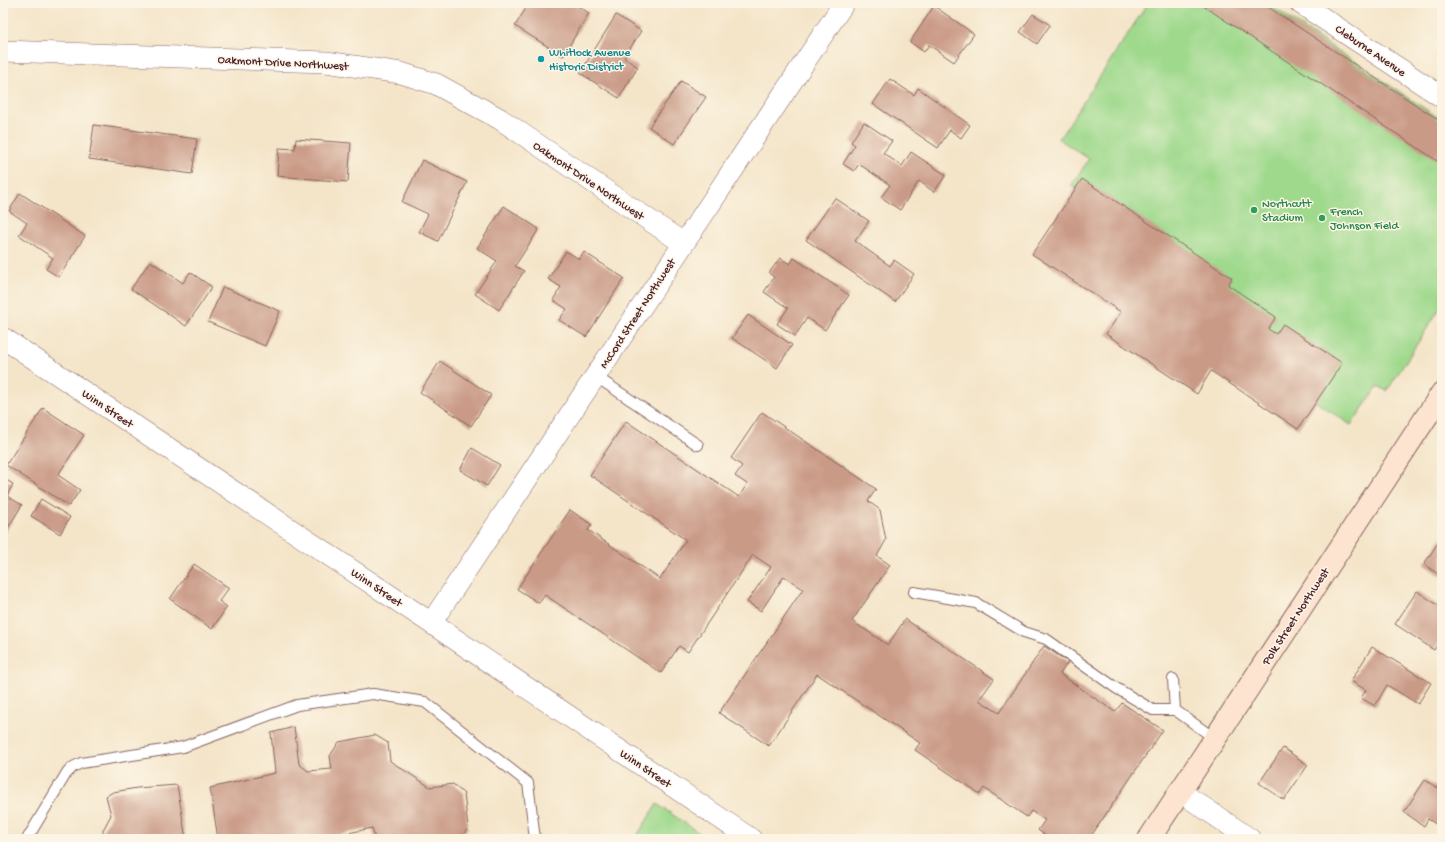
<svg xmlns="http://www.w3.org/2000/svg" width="1445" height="842" viewBox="0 0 1445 842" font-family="'Gochi Hand',sans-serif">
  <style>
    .green { fill: #9ed98c; stroke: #747c5c }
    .building { fill: #c99a86 }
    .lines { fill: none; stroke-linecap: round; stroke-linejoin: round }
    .lane-casing { stroke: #866462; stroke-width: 12 }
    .street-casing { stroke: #866462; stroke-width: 22 }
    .secondary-casing { stroke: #866462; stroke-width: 24 }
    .lane { stroke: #fff; stroke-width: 10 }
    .street { stroke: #fff; stroke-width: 21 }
    .secondary { stroke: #fde4d1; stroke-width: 22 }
    .culture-dot { fill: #0f9aa8; stroke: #fcf5e5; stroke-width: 1.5 }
    .leisure-dot { fill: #2e9e5b; stroke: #fcf5e5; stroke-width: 1.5 }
    .labels { text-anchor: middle; stroke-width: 3; stroke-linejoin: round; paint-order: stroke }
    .street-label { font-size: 12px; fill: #4a1f2b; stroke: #fcf5e5 }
    .culture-label { font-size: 12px; fill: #0d838f; stroke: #fcf5e5; text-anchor: start }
    .leisure-label { font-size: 12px; fill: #27864d; stroke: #fcf5e5; text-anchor: start }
  </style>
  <rect width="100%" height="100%" fill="#fcf5e5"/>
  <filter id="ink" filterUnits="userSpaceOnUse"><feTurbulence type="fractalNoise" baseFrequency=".025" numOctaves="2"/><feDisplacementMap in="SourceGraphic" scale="8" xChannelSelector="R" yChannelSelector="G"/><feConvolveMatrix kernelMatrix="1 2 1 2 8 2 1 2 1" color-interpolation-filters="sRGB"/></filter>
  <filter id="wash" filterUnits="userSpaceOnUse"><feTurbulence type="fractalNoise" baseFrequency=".012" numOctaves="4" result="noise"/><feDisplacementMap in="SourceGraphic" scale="16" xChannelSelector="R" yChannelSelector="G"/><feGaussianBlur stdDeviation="0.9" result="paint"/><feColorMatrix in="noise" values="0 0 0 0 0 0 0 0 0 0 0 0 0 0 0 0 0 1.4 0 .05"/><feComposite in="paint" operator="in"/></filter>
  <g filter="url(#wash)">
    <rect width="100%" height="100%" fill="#f4e5c9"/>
    <!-- green -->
    <path class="green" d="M 1148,3 L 1266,3 L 1442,120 L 1442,305 L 1387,391 L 1378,386 L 1351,425 L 1053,229 L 1079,190 L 1071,186 L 1089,159 L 1059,139 Z
      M 657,804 L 708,839 L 635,839 Z"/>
    <g id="blocks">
      <!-- building -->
      <path class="building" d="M 529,3 L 573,3 L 589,13 L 563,56 L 515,26 Z
        M 1199,3 L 1262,3 L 1442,122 L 1442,164 Z
        M 934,6 L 974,34 L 954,62 L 929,45 L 924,52 L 910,42 Z
        M 1033,14 L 1050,25 L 1037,44 L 1020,32 Z
        M 616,15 L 641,31 L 624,58 L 638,67 L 619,98 L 580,73 Z
        M 890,79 L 914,95 L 918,88 L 970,125 L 961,138 L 950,130 L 938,148 L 873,104 Z
        M 681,81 L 706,97 L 674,144 L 649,127 Z
        M 864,122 L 892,141 L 883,153 L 902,166 L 911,152 L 946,175 L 934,192 L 919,181 L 900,210 L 881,197 L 890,185 L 859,164 L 854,171 L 843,164 L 855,145 L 851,142 Z
        M 94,125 L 197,139 L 192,174 L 89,159 Z
        M 296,139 L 351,143 L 348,182 L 277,176 L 279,148 L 295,149 Z
        M 422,160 L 467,182 L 438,241 L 419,232 L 428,214 L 402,202 Z
        M 1082,179 L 1232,278 L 1228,285 L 1276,317 L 1268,329 L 1276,334 L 1283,324 L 1342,363 L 1298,429 L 1211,371 L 1197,394 L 1106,334 L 1121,312 L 1032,254 Z
        M 20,193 L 85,236 L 59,277 L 46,269 L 53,258 L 19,235 L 27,223 L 9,211 Z
        M 835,198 L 869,221 L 855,241 L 890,266 L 894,260 L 914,274 L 895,302 L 806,240 Z
        M 504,206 L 539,229 L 515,266 L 524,271 L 499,310 L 475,294 L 497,261 L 477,248 Z
        M 566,251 L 579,259 L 584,252 L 624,278 L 586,337 L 559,320 L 567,309 L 553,300 L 561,287 L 548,279 Z
        M 780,258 L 790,264 L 794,258 L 849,295 L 825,330 L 807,318 L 795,336 L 777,324 L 788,308 L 764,292 L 774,277 L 769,273 Z
        M 150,261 L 183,283 L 190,272 L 212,287 L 186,326 L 131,289 Z
        M 223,287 L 280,311 L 265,346 L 208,322 Z
        M 748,315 L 792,345 L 777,368 L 732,338 Z
        M 440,361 L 491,395 L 471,426 L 420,392 Z
        M 43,408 L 84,435 L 58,475 L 80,490 L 69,506 L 6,465 Z
        M 762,412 L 876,489 L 868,501 L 880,510 L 886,540 L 877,556 L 890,565 L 852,621 L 888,645 L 905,619 L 994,679 L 979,700 L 999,713 L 1044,646 L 1068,662 L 1060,674 L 1115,712 L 1122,703 L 1163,730 L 1089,839 L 1050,839 L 1038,830 L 1045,820 L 1031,811 L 1027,817 L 984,788 L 980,794 L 915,750 L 920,743 L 817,674 L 769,746 L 719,713 L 803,589 L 784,576 L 761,611 L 747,602 L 771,567 L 753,555 L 688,652 L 679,646 L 661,673 L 545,595 L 539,603 L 517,589 L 570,510 L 592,525 L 588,530 L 660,579 L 686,540 L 590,475 L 626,421 L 739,497 L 747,484 L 735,476 L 742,466 L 731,458 Z
        M 472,448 L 500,465 L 487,486 L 460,470 Z
        M 3,478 L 13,484 L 7,496 L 22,505 L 3,536 Z
        M 41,499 L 70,517 L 60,534 L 31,516 Z
        M 1442,537 L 1442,577 L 1424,564 Z
        M 194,564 L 229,588 L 219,601 L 227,607 L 212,629 L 170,599 Z
        M 1417,591 L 1442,608 L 1442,638 L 1434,650 L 1395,624 Z
        M 1372,647 L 1431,683 L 1418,704 L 1387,685 L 1375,706 L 1361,698 L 1366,690 L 1351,681 Z
        M 294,727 L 299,764 L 308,771 L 332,769 L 330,756 L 339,742 L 375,735 L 388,743 L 390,761 L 430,787 L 453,784 L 464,794 L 468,828 L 459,839 L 375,839 L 372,828 L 319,839 L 218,839 L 210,788 L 275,773 L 271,733 Z
        M 1283,748 L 1308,765 L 1284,800 L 1259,783 Z
        M 1425,780 L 1442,791 L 1442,828 L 1428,819 L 1424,826 L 1404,812 Z
        M 177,785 L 186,839 L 103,839 L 103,830 L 111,815 L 106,796 L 113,792 L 137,788 Z"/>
    </g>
  </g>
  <g filter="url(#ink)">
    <use href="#blocks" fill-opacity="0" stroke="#866462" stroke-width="1"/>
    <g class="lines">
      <defs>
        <path id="lane" d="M 595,376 L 698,445
          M 914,592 L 976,603 L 1024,632 L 1046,639 L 1116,688 L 1153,710 L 1175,710
          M 1173,679 L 1175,710 L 1214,738
          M 27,839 L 66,774 L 73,767 L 81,763 L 183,747 L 297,705 L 373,694 L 425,702 L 528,783 L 535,839"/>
        <path id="street" d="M 1300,3 L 1442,97
          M 3,51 L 326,62 L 401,73 L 436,84 L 500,119 L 683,243
          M 3,338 L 431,623 L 751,839
          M 431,623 L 844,3
          M 1179,791 L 1250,839"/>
        <path id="secondary" d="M 1149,839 L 1442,393"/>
      </defs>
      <!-- lane casing -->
      <use href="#lane" class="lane-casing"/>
      <!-- street casing -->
      <use href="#street" class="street-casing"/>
      <!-- secondary casing -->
      <use href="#secondary" class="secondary-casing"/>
      <!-- lane -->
      <use href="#lane" class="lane"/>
      <!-- street -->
      <use href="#street" class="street"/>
      <!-- secondary -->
      <use href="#secondary" class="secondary"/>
    </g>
  </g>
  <!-- markers -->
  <circle class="culture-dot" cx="541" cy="59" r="4"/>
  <g class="leisure-dot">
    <circle cx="1254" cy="210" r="4"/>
    <circle cx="1322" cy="218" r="4"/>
  </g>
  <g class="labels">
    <!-- street labels -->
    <g class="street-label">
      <text transform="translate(1371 50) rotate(34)" y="4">Cleburne Avenue</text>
      <text transform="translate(283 62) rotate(3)" y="4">Oakmont Drive Northwest</text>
      <text transform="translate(589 180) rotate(34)" y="4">Oakmont Drive Northwest</text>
      <text transform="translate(637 313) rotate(-57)" y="4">McCord Street Northwest</text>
      <text transform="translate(108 408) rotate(34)" y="4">Winn Street</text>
      <text transform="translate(377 587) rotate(34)" y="4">Winn Street</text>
      <text transform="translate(1295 616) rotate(-57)" y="4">Polk Street Northwest</text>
      <text transform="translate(646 768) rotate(34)" y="4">Winn Street</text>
    </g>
    <!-- culture labels -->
    <g class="culture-label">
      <text x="549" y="56">Whitlock Avenue<tspan x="549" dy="14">Historic District</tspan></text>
    </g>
    <!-- leisure labels -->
    <g class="leisure-label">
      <text x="1262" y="207">Northcutt<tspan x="1262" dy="14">Stadium</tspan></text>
      <text x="1330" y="215">French<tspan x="1330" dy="14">Johnson Field</tspan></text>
    </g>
  </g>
  <!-- margin -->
  <rect width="1445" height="842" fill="none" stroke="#fcf5e5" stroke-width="16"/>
</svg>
